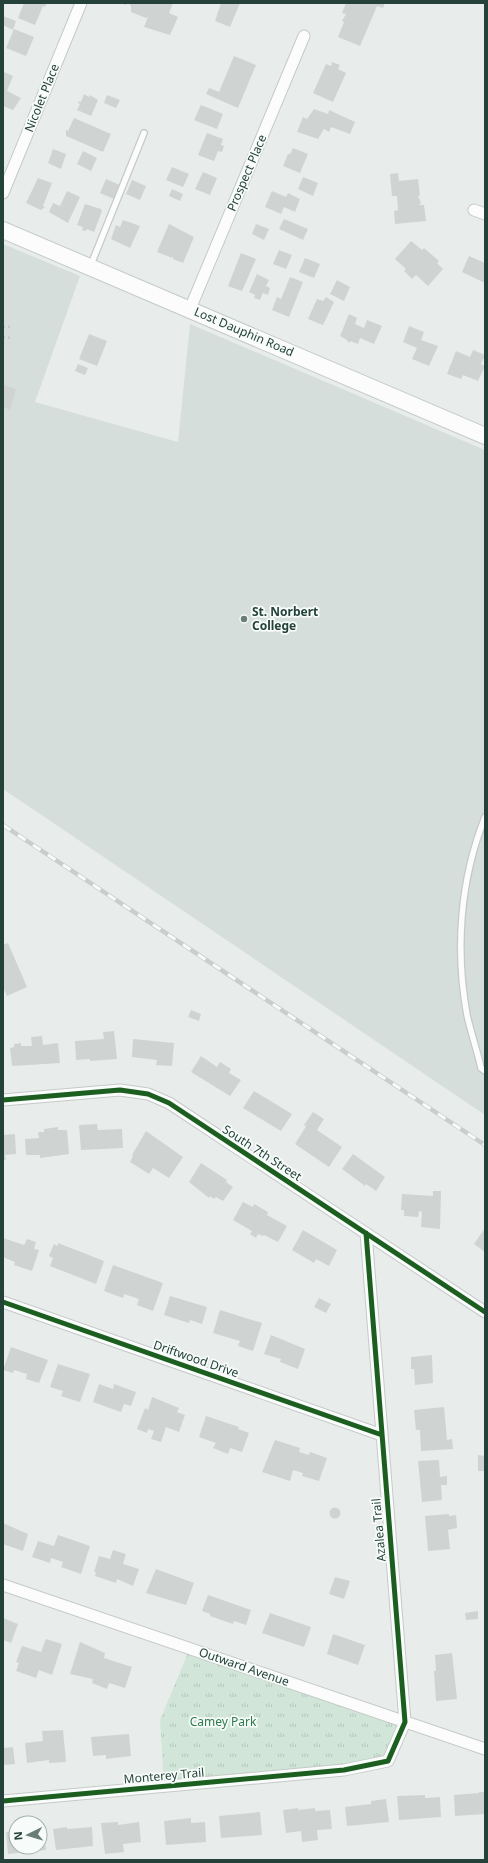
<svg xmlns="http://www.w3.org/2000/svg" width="488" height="1863" viewBox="0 0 488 1863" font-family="'Noto Sans',sans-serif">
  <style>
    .built { fill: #d6dedb }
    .grass { fill: url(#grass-tufts) }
    .building { fill: #cfd4d2 }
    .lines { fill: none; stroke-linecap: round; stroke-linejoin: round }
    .lane-casing { stroke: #c5cac8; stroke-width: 8 }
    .street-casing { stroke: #c5cac8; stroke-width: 13 }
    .secondary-casing { stroke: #c3cbc8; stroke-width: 18 }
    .path { stroke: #c3ccca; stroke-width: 2.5; stroke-dasharray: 2 3; stroke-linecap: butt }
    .lane { stroke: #fcfcfc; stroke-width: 5.5 }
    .street { stroke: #fcfcfc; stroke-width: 11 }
    .secondary { stroke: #fcfcfc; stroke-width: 16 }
    .rail-casing { stroke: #c9cdcc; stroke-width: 4.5 }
    .rail { stroke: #f7fbf9; stroke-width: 3; stroke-dasharray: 9; stroke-linecap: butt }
    .cycleway-casing { stroke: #f7fbf9; stroke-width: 8 }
    .cycleway { stroke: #1b5e20; stroke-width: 5 }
    .poi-dot { fill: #697e78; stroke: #f7fbf9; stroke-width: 1.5 }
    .labels { text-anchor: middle; stroke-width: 3.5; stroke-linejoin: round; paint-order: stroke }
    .street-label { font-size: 12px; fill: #24423a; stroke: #f7fbf9 }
    .poi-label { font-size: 12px; font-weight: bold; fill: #24423a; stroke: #f7fbf9; text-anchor: start }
    .park-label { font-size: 12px; fill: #2d7a4b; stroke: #f7fbf9 }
  </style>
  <defs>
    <pattern id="grass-tufts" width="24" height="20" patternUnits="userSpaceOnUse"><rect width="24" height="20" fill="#d1e6d8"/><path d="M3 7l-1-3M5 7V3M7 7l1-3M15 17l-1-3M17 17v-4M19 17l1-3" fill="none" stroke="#b3c6ba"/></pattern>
  </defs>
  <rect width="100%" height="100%" fill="#e8edeb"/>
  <!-- built -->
  <path class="built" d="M 3,244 L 80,276 L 35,402 L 178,442 L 190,324 L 485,450 L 485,1115 L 3,789 Z"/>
  <!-- grass -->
  <path class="grass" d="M 190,1648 L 405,1722 L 388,1761 L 164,1786 L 160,1720 Z"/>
  <!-- building -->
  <path class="building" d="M 24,3 L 47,3 L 45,7 L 43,6 L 35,25 L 18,18 Z
    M 121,3 L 173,3 L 169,13 L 178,17 L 170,35 L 144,27 L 148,17 L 146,18 L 131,12 L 131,6 L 129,3 L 125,5 Z
    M 221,3 L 240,3 L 230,27 L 215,21 Z
    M 346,3 L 385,3 L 383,8 L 377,6 L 360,46 L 338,37 L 344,22 L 342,21 L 346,14 L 342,13 Z
    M 3,16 L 16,21 L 13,30 L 3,25 Z
    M 14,29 L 34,37 L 26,56 L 6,48 Z
    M 234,56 L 256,65 L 238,108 L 206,94 L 209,88 L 219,92 Z
    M 332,62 L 340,65 L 338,69 L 346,73 L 333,102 L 313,93 L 326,64 L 331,66 Z
    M 4,72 L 13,76 L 7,91 L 21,98 L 13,110 L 3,106 Z
    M 84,94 L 89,97 L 90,95 L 98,100 L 91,116 L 77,110 L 80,104 L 78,103 L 79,101 L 81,102 Z
    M 107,95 L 120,100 L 116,108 L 104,103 Z
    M 201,105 L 223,114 L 217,129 L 194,120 Z
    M 314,109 L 328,114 L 329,110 L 355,122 L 350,134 L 331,127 L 329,132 L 324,129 L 318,139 L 297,132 L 303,117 L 307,119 Z
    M 74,118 L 111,134 L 103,152 L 66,136 L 66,130 L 68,131 Z
    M 207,133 L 223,139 L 221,145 L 224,146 L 222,152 L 218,151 L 214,161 L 198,155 Z
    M 293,148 L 308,154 L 300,173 L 283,166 L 288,154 L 290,154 Z
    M 53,149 L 66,154 L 61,169 L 48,163 Z
    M 83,151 L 97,158 L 91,171 L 77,164 Z
    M 172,167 L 189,174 L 183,187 L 166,180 Z
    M 203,172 L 217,178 L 210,195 L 195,189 Z
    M 398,173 L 399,181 L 418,179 L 420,195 L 418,196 L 421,203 L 419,205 L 424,205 L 426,221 L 395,224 L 394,211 L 398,210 L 397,196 L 392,196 L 390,174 Z
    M 303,177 L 318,183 L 313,196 L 298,189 Z
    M 38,178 L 52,183 L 43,206 L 45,207 L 41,210 L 26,203 Z
    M 106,179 L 120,185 L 114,199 L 100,193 Z
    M 132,180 L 146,186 L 140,200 L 126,194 Z
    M 172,189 L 183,194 L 180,201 L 169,196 Z
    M 67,191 L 80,197 L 68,223 L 49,212 L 53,203 L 60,206 Z
    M 272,191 L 286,197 L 288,193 L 300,199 L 295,212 L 284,207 L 281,214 L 265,207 Z
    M 85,204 L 101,209 L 102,211 L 94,232 L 87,229 L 86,231 L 82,230 L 83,227 L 77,225 Z
    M 284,219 L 308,229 L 303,240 L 279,229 Z
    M 123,220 L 140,226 L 130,248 L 111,239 L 116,225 L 120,227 Z
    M 169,224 L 194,237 L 183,263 L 173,259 L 173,256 L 172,258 L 157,252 Z
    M 256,224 L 269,229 L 264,240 L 252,234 Z
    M 411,241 L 422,250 L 424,248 L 439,261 L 437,263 L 443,269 L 428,286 L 416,275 L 412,279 L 404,271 L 406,269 L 395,259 Z
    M 279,250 L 292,255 L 286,269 L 273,264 Z
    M 241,253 L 256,259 L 242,291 L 228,286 Z
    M 469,256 L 485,263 L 485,283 L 462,272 Z
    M 305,258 L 320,264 L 314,278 L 299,272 Z
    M 257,274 L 269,280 L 266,286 L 270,288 L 268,295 L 263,293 L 260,300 L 254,298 L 255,295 L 249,292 Z
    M 290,277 L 303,282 L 289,317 L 272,310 L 277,297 L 281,299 Z
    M 337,280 L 350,287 L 344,301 L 330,294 Z
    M 326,297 L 334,302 L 323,325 L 308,319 L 317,299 L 323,301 Z
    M 349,314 L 357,318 L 355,324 L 364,328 L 367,320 L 382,326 L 374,344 L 360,338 L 358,344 L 350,341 L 350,343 L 347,341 L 347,340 L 340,336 Z
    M 409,326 L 424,332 L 421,340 L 438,346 L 429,366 L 412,359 L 417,348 L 403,342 Z
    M 89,334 L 107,341 L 97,366 L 79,359 Z
    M 473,350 L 485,355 L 481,364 L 485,366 L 478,381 L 463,375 L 461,379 L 447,374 L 456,351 L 470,357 Z
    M 78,364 L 88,368 L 85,375 L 75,371 Z
    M 4,385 L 16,389 L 10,410 L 3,407 Z
    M 8,943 L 27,987 L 7,996 L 3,987 L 3,945 Z
    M 191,1010 L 201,1014 L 199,1021 L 188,1017 Z
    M 114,1031 L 117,1059 L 90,1061 L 90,1059 L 76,1060 L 75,1041 L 104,1039 L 103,1032 Z
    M 42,1036 L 43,1045 L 58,1043 L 60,1063 L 12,1066 L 10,1048 L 14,1047 L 14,1044 L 21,1043 L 21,1046 L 32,1046 L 31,1037 Z
    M 133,1039 L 174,1043 L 172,1066 L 156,1065 L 157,1060 L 132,1057 Z
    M 201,1056 L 217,1067 L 220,1062 L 231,1069 L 229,1073 L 241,1080 L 230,1096 L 191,1072 Z
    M 254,1091 L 292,1114 L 281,1131 L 243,1108 Z
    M 313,1112 L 324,1119 L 317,1130 L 342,1147 L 329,1167 L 295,1144 L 305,1128 L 306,1126 L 304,1125 Z
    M 97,1124 L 98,1130 L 122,1129 L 123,1148 L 81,1150 L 79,1125 Z
    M 58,1127 L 58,1130 L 67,1130 L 69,1154 L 40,1158 L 40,1155 L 26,1155 L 25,1139 L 39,1138 L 38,1132 L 44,1132 L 44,1129 Z
    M 146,1131 L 183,1157 L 169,1178 L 153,1168 L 149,1174 L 130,1162 L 133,1156 L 132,1155 Z
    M 15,1134 L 16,1154 L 5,1155 L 6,1160 L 3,1160 L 3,1135 Z
    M 353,1154 L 385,1177 L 376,1191 L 366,1184 L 365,1186 L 342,1169 Z
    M 201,1163 L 227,1180 L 226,1182 L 233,1187 L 223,1201 L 216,1197 L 214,1199 L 210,1196 L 209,1198 L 189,1182 Z
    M 433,1191 L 441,1191 L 440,1229 L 421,1227 L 422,1212 L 419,1211 L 418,1217 L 404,1216 L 404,1210 L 401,1210 L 402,1194 L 433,1196 Z
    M 243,1202 L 253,1207 L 254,1204 L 268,1212 L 267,1215 L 287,1226 L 278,1242 L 264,1235 L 263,1236 L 258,1234 L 256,1238 L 250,1234 L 252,1231 L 233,1220 Z
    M 485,1228 L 485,1252 L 474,1244 Z
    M 303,1230 L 337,1250 L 329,1266 L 316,1259 L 314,1263 L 292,1250 Z
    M 3,1238 L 24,1245 L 27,1239 L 36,1242 L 34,1249 L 39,1250 L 32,1271 L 14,1265 L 15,1262 L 3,1257 Z
    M 58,1243 L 104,1261 L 96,1284 L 50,1266 L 53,1258 L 49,1256 L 54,1244 L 58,1246 Z
    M 113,1265 L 163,1283 L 153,1311 L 137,1305 L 139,1299 L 124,1294 L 123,1298 L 104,1291 Z
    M 170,1296 L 207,1307 L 202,1324 L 190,1320 L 189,1323 L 164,1315 Z
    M 319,1298 L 331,1304 L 326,1313 L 314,1307 Z
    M 220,1310 L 262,1323 L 253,1351 L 238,1346 L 240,1341 L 213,1333 Z
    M 271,1335 L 305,1349 L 298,1369 L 280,1362 L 281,1359 L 264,1354 Z
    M 11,1347 L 48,1360 L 39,1383 L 26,1379 L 27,1374 L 14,1370 L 13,1373 L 3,1370 Z
    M 432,1355 L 433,1383 L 415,1385 L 414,1369 L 411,1369 L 411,1357 Z
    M 58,1364 L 90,1374 L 80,1402 L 61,1396 L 63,1391 L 50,1387 Z
    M 99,1384 L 113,1389 L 114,1384 L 136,1392 L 131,1406 L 124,1404 L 121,1412 L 93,1402 Z
    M 152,1397 L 179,1408 L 177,1412 L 185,1415 L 179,1432 L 166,1427 L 161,1442 L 151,1439 L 154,1431 L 148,1429 L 147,1433 L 137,1429 L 145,1408 L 148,1410 Z
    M 444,1407 L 447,1440 L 452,1439 L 453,1449 L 421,1451 L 420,1430 L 416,1430 L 414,1410 Z
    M 206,1416 L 239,1427 L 238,1429 L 249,1433 L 242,1452 L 230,1448 L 228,1454 L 213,1448 L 216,1443 L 199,1437 Z
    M 275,1440 L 300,1448 L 299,1452 L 309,1455 L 310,1452 L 327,1458 L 319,1481 L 302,1476 L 303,1473 L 293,1470 L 290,1481 L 262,1472 Z
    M 478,1455 L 485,1456 L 485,1471 L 478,1471 Z
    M 439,1460 L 440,1477 L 447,1476 L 447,1485 L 441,1485 L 442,1500 L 422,1502 L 418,1461 Z
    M329.5 1513a5.5 5.5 0 1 1 11 0a5.5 5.5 0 1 1-11 0Z
    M 449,1514 L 449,1516 L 456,1515 L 457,1528 L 448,1530 L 450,1549 L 428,1551 L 425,1516 Z
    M 3,1523 L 28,1534 L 23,1551 L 3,1544 Z
    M 58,1535 L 90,1546 L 81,1574 L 61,1567 L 63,1562 L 51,1558 L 50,1563 L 32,1557 L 38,1541 L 54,1546 Z
    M 113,1550 L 126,1554 L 123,1564 L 139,1569 L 133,1586 L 117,1579 L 116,1583 L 95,1576 L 96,1572 L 94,1572 L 99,1556 L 110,1559 Z
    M 156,1569 L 194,1583 L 186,1605 L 146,1593 Z
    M 335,1577 L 350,1581 L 344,1599 L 329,1594 Z
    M 208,1595 L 251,1610 L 246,1625 L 234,1621 L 233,1624 L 210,1616 L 210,1614 L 202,1611 Z
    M 478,1611 L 478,1619 L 466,1620 L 465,1613 Z
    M 270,1613 L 311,1627 L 304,1647 L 262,1633 Z
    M 3,1618 L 18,1624 L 11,1643 L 3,1640 Z
    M 333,1634 L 365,1645 L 358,1665 L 327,1654 Z
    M 46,1639 L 62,1644 L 52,1675 L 39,1670 L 36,1678 L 16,1671 L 19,1663 L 16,1662 L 22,1646 L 41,1652 Z
    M 80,1642 L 105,1653 L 104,1658 L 132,1667 L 125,1688 L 109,1683 L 107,1689 L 92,1683 L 93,1679 L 70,1674 Z
    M 452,1653 L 457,1699 L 436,1701 L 434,1671 L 436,1671 L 435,1655 Z
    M 63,1730 L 66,1762 L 49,1763 L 49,1760 L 27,1763 L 25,1743 L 43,1741 L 42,1731 Z
    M 129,1734 L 131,1756 L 106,1759 L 106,1755 L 93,1756 L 91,1737 Z
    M 13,1747 L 15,1764 L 3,1765 L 3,1748 Z
    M 479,1792 L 485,1792 L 485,1814 L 455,1816 L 454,1795 L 479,1793 Z
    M 425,1795 L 425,1798 L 440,1797 L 441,1817 L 399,1820 L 397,1796 Z
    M 386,1799 L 389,1822 L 347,1826 L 345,1807 L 371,1804 L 371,1801 Z
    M 298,1808 L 298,1810 L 315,1808 L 315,1811 L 330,1810 L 332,1829 L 317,1830 L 318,1840 L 302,1842 L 301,1831 L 286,1833 L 283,1810 Z
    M 260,1812 L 262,1835 L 221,1838 L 219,1816 Z
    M 191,1818 L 191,1823 L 205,1822 L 206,1842 L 166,1845 L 164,1821 Z
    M 118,1822 L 118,1825 L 139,1822 L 141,1842 L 123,1844 L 124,1852 L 105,1854 L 101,1823 Z
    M 67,1827 L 67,1829 L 92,1827 L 93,1846 L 56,1850 L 53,1829 Z
    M 16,1831 L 16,1847 L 40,1847 L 40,1832 L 44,1831 L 46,1850 L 8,1854 L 6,1832 Z"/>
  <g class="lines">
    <defs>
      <path id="lane" d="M 90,267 L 144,133
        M 485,817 C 460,880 455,949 467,1015 C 471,1033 477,1050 481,1068 L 485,1071"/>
      <path id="street" d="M 3,193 L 81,3
        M 474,210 L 485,214
        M 190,309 L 304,36
        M 3,1100 L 120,1090 L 148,1094 L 169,1103 L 485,1312
        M 3,1302 L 382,1435
        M 3,1585 L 485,1749
        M 3,1801 L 344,1770 L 388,1761 L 405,1722 L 366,1233"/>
      <path id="secondary" d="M 3,230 L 485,436"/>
    </defs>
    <!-- lane casing -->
    <use href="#lane" class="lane-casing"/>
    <!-- street casing -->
    <use href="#street" class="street-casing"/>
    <!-- secondary casing -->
    <use href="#secondary" class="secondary-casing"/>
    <!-- path -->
    <path class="path" d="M 3,327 L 12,327
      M 3,337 L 12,338"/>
    <!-- lane -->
    <use href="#lane" class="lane"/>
    <!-- street -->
    <use href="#street" class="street"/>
    <!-- secondary -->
    <use href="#secondary" class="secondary"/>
    <defs>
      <path id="rail" d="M 3,825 L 485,1145"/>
    </defs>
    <!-- rail casing -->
    <use href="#rail" class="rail-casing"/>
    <!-- rail -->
    <use href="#rail" class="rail"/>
    <defs>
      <path id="cycleway" d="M 3,1100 L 120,1090 L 148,1094 L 169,1103 L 485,1312
        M 3,1302 L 382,1435
        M 3,1801 L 344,1770 L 388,1761 L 405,1722 L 366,1233"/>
    </defs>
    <!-- cycleway casing -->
    <use href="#cycleway" class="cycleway-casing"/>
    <!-- cycleway -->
    <use href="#cycleway" class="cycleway"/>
  </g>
  <!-- markers -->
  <circle class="poi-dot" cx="244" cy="619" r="4"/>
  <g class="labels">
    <!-- street labels -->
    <g class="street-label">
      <text transform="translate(42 98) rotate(-68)" y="4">Nicolet Place</text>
      <text transform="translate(247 173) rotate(-67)" y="4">Prospect Place</text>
      <text transform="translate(244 332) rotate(23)" y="4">Lost Dauphin Road</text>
      <text transform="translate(262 1153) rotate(33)" y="4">South 7th Street</text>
      <text transform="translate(196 1359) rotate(19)" y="4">Driftwood Drive</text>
      <text transform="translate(379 1530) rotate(-95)" y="4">Azalea Trail</text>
      <text transform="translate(244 1667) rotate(19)" y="4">Outward Avenue</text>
      <text transform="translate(164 1776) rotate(-5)" y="4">Monterey Trail</text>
    </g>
    <!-- poi labels -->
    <g class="poi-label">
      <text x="252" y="616">St. Norbert<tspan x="252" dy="14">College</tspan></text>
    </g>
    <!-- park labels -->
    <g class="park-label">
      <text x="223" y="1726">Camey Park</text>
    </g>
  </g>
  <!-- border -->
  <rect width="488" height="1863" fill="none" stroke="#24423a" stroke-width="8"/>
  <!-- north arrow -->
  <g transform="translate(28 1835) rotate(265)"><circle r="19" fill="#f7fbf9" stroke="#a3b1ad"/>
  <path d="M0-3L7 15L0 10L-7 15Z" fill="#697e78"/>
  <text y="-6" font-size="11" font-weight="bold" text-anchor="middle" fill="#24423a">N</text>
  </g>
</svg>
